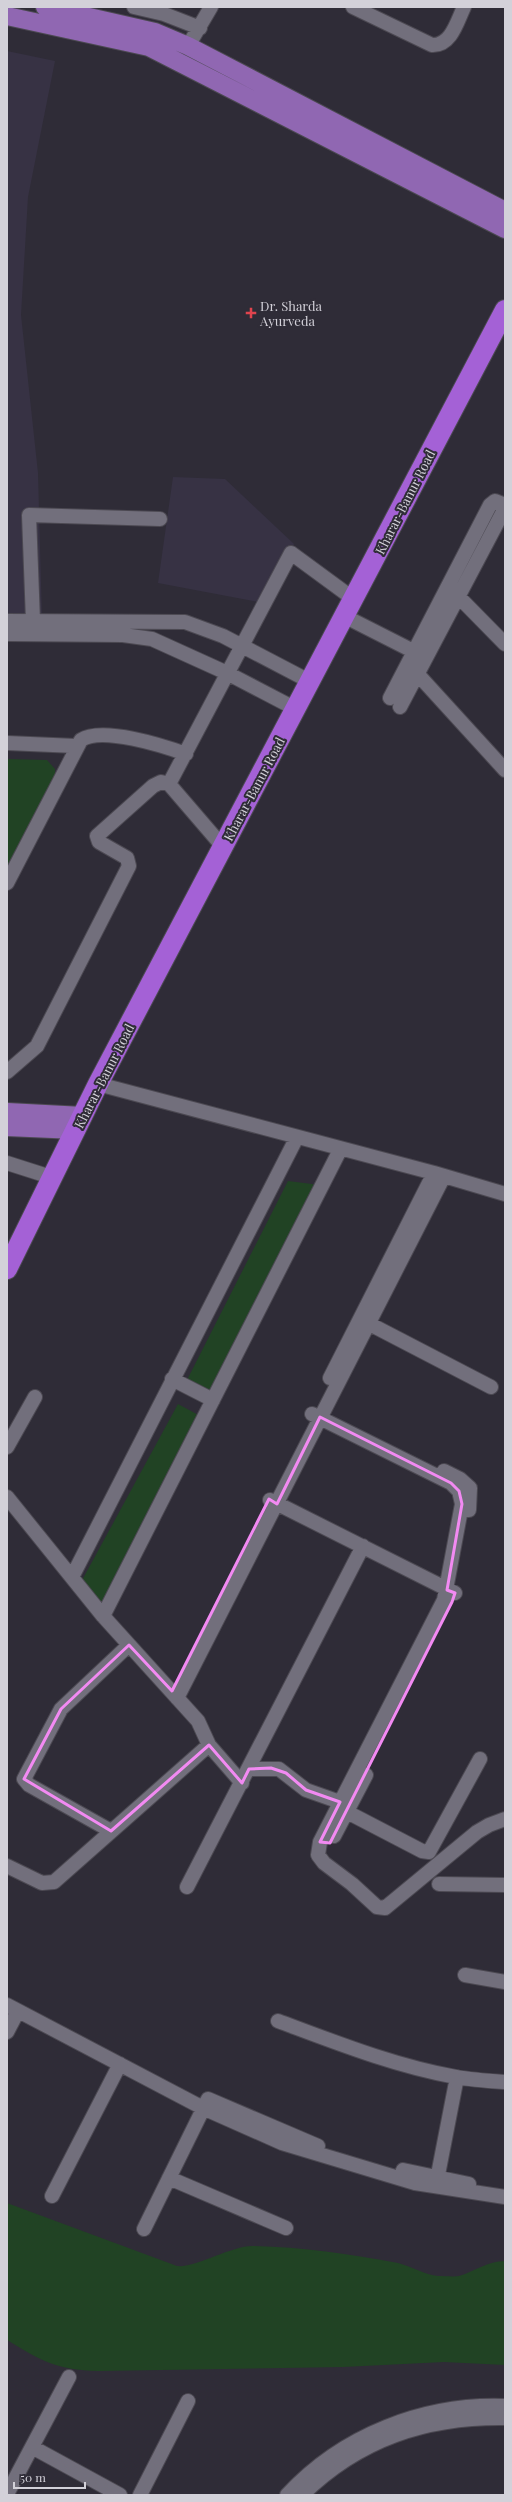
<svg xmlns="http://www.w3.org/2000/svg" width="512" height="2502" viewBox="0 0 512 2502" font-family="'Playfair Display',serif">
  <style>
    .built { fill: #373244 }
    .green { fill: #214324 }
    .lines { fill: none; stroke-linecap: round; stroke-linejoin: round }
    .minor-casing { stroke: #4c4952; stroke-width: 16 }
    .major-casing { stroke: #4c4952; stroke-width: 20 }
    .highway-casing { stroke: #4c4952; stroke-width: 22 }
    .minor { stroke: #726f7c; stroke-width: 14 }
    .major { stroke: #9067b2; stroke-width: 18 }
    .highway { stroke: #a461d6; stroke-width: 20 }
    .marked { fill: none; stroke: #f28af2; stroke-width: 3; stroke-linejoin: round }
    .health-dot { fill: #e0444e; stroke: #2f2c37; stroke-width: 1.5 }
    .labels { text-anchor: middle; stroke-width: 4; stroke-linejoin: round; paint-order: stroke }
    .poi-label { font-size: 13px; fill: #d3d1d9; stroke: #2f2c37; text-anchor: start }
    .street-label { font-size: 13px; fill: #d3d1d9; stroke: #2f2c37 }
  </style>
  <rect width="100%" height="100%" fill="#2f2c37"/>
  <!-- built -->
  <path class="built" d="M 7,51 L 55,61 L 28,197 L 21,315 L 38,473 L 42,619 L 7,625 Z
    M 173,477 L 225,479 L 294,544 L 264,603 L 158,583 Z"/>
  <!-- green -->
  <path class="green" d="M 7,759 L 47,760 L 55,769 L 55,779 L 7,875 Z
    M 288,1181 L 320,1185 L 214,1393 L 187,1380 Z
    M 178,1404 L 204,1418 L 100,1610 L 80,1584 Z
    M 7,2203 L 177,2266 C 196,2268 230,2246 253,2246 C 301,2247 350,2254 398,2263 C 411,2266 425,2275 438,2276 C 444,2276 454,2277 459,2276 C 476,2271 487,2261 505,2261 L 505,2365 L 444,2362 L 343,2367 L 98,2371 C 57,2370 41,2361 7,2340 Z"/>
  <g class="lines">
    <defs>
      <path id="minor" d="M 134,7 L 164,14 L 200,28
        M 353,7 L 432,45 C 451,46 457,22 464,7
        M 188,46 L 211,7
        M 451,589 L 505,644
        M 346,617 L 415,652
        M 7,621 L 185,622 L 223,636 L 311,682
        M 33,621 L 29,515 L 160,519
        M 7,634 L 123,635 L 152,639 L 227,673 L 296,709
        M 412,668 L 505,770
        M 390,698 L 490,505 L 495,501 L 505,505
        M 400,707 L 505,508
        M 7,743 L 76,746
        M 169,784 L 224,848
        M 7,883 L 81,740 C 102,726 164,746 186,754
        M 7,1072 L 37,1046 L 129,866 L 127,858 L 99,842 L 97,836 L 153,786 L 161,782 L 169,784 L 291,553 L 355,600
        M 98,1084 L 434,1173 L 505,1194
        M 7,1163 L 54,1178
        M 362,1320 L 491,1387
        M 330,1378 L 434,1173
        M 172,1379 L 213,1400
        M 312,1414 L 451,1483 L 459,1491 L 462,1504 L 444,1600 L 320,1842 L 318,1855 L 324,1863 L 352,1884 L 377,1907 L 385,1908 L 477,1832 L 489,1825 L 505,1819
        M 7,1447 L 35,1397
        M 444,1471 L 460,1479 L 470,1488 L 469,1510
        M 7,1497 L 103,1616 L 198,1721 L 209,1745 L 242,1783
        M 270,1500 L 455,1593
        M 72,1577 L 297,1137
        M 103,1616 L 340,1150
        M 177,1698 L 444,1176
        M 249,1769 L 279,1769 L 306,1790 L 340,1802
        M 347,1812 L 422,1851 L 429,1852 L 480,1759
        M 111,1831 L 29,1785 L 24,1779 L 61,1709 L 129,1645
        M 334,1836 L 366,1775
        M 7,1866 L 42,1883 L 54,1882 L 209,1745
        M 439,1884 L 505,1885
        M 187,1887 L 363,1546
        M 465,1975 L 505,1982
        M 7,2005 L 203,2108 L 282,2143 L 415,2183 L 505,2197
        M 278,2021 C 337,2043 395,2066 456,2077 C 472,2080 489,2081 505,2082
        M 7,2032 L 18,2011
        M 403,2170 L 469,2184
        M 169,2178 L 286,2228
        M 436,2185 L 457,2077
        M 52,2196 L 120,2064
        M 144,2229 L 208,2099 L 318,2146
        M 32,2447 L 120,2495
        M 7,2494 L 69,2377
        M 140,2495 L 188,2401
        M 287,2495 C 342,2435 424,2403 505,2406
        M 302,2495 C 359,2439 426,2417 505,2418"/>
      <path id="major" d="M 45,7 L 155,32 L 188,46 L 505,211
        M 7,16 L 149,47 L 505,229
        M 7,1112 L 83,1116
        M 7,1127 L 76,1130"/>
      <path id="highway" d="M 7,1269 L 98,1084 L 505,310"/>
    </defs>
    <!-- minor casing -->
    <use href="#minor" class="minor-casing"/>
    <!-- major casing -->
    <use href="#major" class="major-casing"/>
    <!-- highway casing -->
    <use href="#highway" class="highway-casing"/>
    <!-- minor -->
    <use href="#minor" class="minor"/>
    <!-- major -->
    <use href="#major" class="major"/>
    <!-- highway -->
    <use href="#highway" class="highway"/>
  </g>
  <!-- marked area -->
  <path class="marked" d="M 320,1417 L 451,1483 L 459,1491 L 462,1504 L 447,1590 L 455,1593 L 452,1602 L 330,1843 L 320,1842 L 340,1802 L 306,1790 L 286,1773 L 271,1768 L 249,1769 L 242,1783 L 209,1745 L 111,1831 L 24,1779 L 61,1709 L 129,1645 L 172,1691 L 269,1499 L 277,1504 Z"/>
  <!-- markers -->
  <path class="health-dot" d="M249 307h4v4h4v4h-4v4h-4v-4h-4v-4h4z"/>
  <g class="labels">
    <!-- poi labels -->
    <g class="poi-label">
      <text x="260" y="311">Dr. Sharda<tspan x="260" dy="15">Ayurveda</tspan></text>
    </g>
    <!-- street labels -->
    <g class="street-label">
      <text transform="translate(405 502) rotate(-63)" y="5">Kharar-Banur Road</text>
      <text transform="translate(254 789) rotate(-62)" y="5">Kharar-Banur Road</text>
      <text transform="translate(104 1076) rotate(-63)" y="5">Kharar-Banur Road</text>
    </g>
  </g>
  <!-- border -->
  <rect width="512" height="2502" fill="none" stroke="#d3d1d9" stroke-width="16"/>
  <!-- scale -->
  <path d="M14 2482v6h71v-6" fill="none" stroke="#d3d1d9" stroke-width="2"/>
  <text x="20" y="2482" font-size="12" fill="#d3d1d9" stroke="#2f2c37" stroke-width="3" paint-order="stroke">50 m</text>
</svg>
